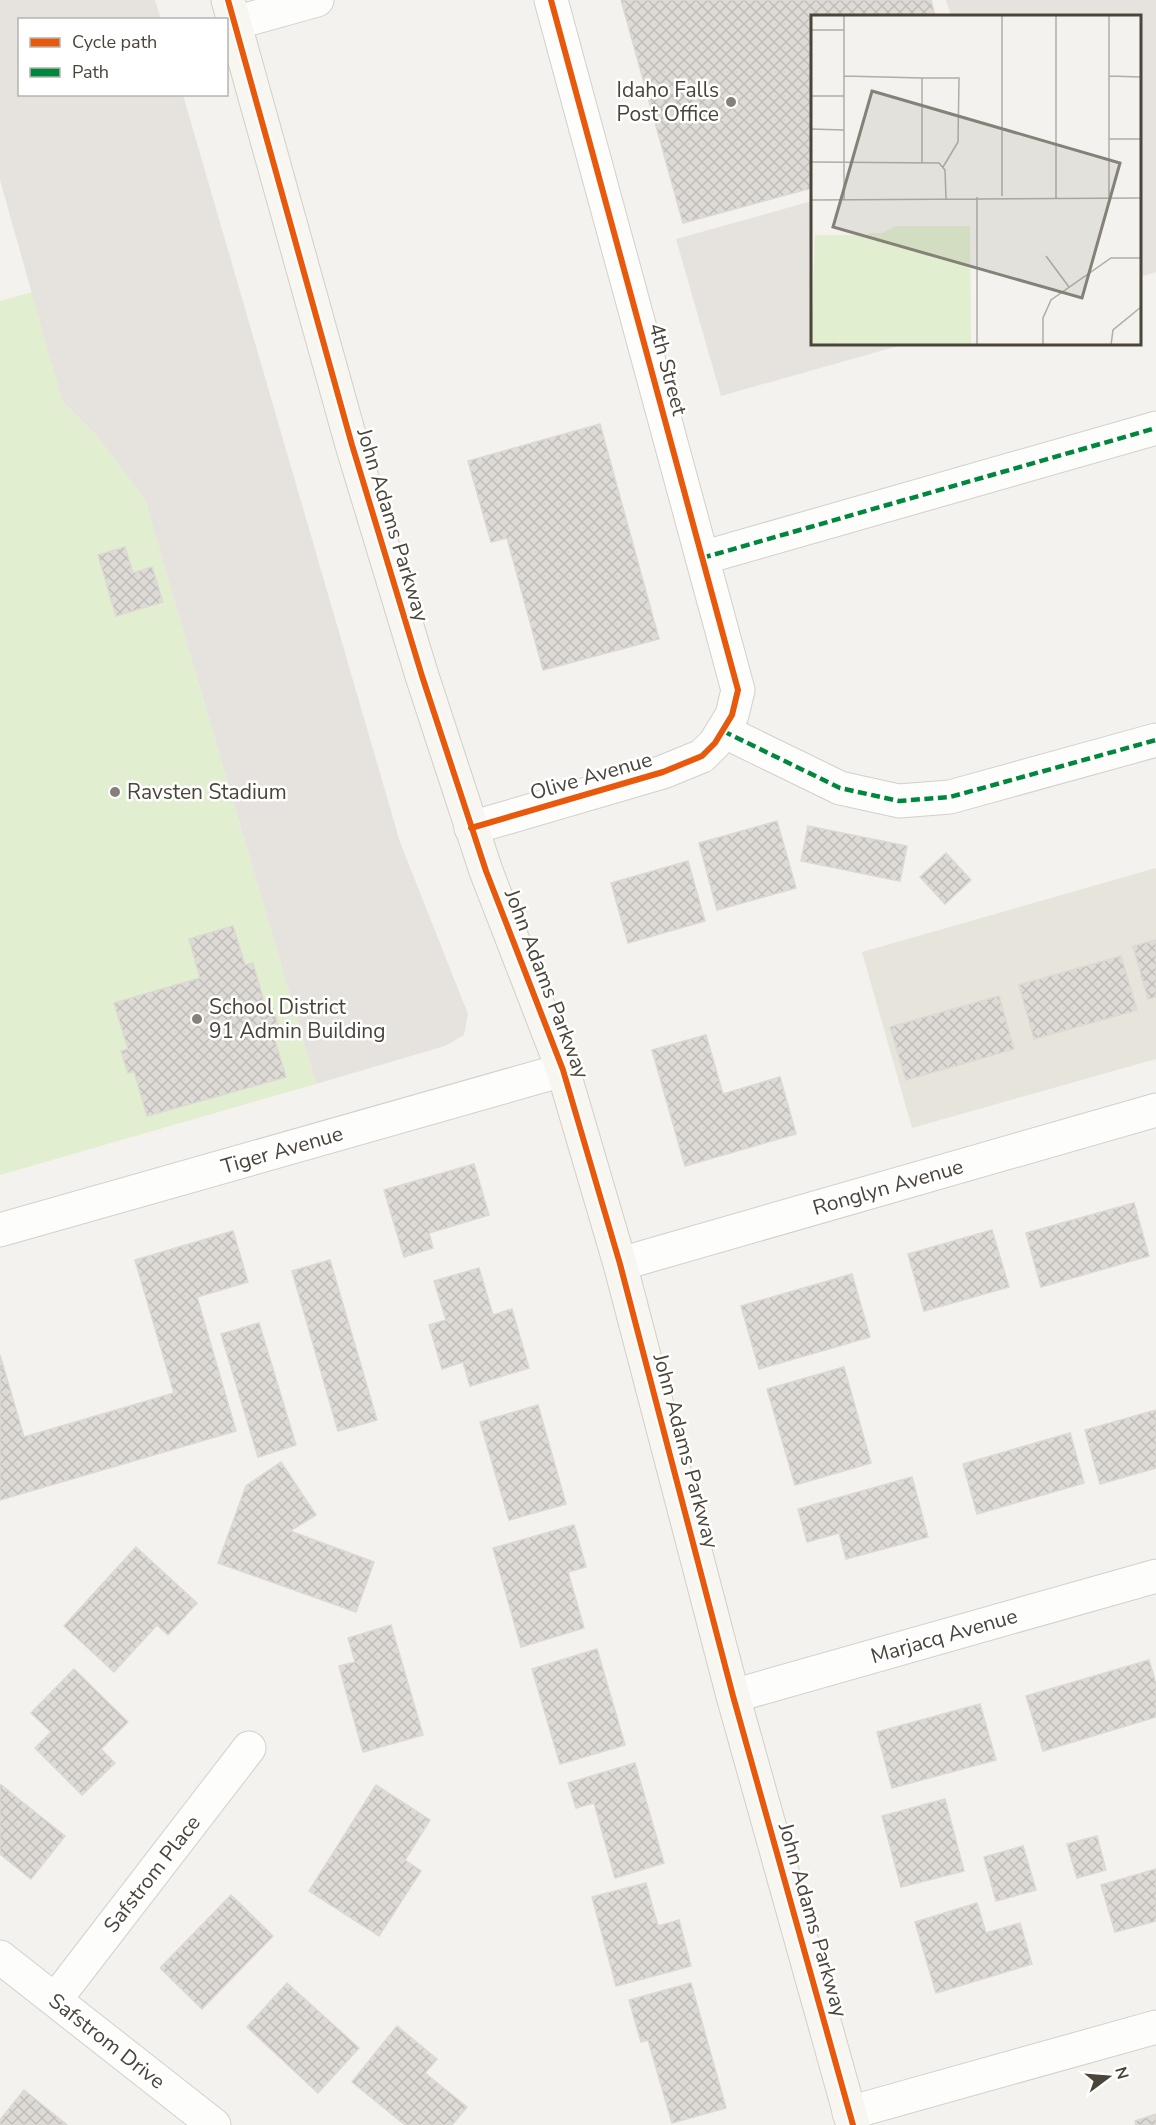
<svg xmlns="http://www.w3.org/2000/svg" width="1156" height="2125" viewBox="0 0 1156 2125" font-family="'Nunito Sans',sans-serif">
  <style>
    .residential { fill: #e7e4dc }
    .green { fill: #e1eecf }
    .parking { fill: #e6e3df }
    .building { fill: url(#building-cross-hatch); stroke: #dcd9d4; stroke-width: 1.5 }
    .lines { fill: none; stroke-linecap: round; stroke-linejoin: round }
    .street-casing { stroke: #d2d0cb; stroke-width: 35 }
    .secondary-casing { stroke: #d3cfc5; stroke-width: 35 }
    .street { stroke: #fdfdfc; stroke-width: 33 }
    .secondary { stroke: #f7f6f1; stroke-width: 33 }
    .quiet { stroke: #00873e; stroke-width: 4.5; stroke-dasharray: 9 4.5; stroke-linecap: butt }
    .cycleway-casing { stroke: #fff; stroke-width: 10 }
    .cycleway { stroke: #e8590c; stroke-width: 6 }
    .poi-dot { fill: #868178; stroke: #fff; stroke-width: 2 }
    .labels { text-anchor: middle; stroke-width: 5; stroke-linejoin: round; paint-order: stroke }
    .poi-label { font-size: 21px; fill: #4b4439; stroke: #fff; text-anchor: start }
    .street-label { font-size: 21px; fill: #4b4439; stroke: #fff }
    .inset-road { fill: none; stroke: #b0aca6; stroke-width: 1.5 }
    .view { fill: #868178; fill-opacity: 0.15; stroke: #868178; stroke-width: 3 }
    .inset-edge { fill: none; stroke: #4b4439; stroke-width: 3 }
  </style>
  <defs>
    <pattern id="building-cross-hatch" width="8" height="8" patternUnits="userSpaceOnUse" patternTransform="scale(1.5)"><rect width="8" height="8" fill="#dedbd6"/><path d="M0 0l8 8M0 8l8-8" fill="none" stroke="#c0bdb8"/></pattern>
  </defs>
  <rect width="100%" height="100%" fill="#f4f2ee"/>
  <!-- residential -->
  <path class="residential" d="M 1156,868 L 1156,1059 L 912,1128 L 862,952 Z"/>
  <!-- green -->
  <path class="green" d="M 32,292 L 62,401 L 97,436 L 145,500 L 316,1084 L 0,1175 L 0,301 Z"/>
  <!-- parking -->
  <path class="parking" d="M 0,0 L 155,0 L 161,19 L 20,20 L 20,94 L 183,95 L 400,842 L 468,1014 L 464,1035 L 445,1046 L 316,1084 L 145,500 L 97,436 L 62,401 L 0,180 Z
    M 946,0 L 1156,0 L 1156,272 L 1140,277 L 1140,16 L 951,16 Z
    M 812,201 L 812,344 L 905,344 L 721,396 L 676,239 Z"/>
  <!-- building -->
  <path class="building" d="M 621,0 L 931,0 L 935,16 L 812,16 L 812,188 L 683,223 Z
    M 600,424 L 659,639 L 543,670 L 507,538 L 491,542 L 468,461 Z
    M 125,547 L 133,573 L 152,567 L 163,602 L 116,616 L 98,555 Z
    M 777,821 L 796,888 L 717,910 L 699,843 Z
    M 808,826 L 907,846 L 900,881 L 801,861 Z
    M 946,853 L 971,880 L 945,904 L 920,877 Z
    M 688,861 L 705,921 L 628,943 L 611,883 Z
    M 233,926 L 245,965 L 253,963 L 266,1009 L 273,1008 L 279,1029 L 272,1031 L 286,1077 L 147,1116 L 134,1071 L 128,1073 L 121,1051 L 128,1049 L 114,1003 L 200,978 L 189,939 Z
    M 1156,940 L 1156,997 L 1148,999 L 1133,946 Z
    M 1121,956 L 1137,1010 L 1034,1039 L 1019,985 Z
    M 999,996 L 1014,1049 L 906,1080 L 890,1027 Z
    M 706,1035 L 723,1094 L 780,1077 L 796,1134 L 685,1166 L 652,1050 Z
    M 474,1164 L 489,1215 L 429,1233 L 433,1248 L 404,1257 L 384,1190 Z
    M 1134,1203 L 1149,1256 L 1041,1287 L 1026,1233 Z
    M 992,1230 L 1009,1287 L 924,1311 L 908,1254 Z
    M 233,1231 L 248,1282 L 197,1297 L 236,1431 L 0,1500 L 0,1355 L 24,1437 L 174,1393 L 135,1260 Z
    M 330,1260 L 377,1420 L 338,1431 L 292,1271 Z
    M 479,1268 L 493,1315 L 512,1309 L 529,1368 L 470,1386 L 463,1362 L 442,1369 L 429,1325 L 446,1320 L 434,1281 Z
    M 852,1274 L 870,1337 L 759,1369 L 741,1306 Z
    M 259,1323 L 296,1445 L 258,1457 L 221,1334 Z
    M 844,1367 L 871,1463 L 795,1485 L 767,1389 Z
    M 538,1405 L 566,1504 L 509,1520 L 480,1422 Z
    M 1156,1410 L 1156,1468 L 1100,1484 L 1085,1430 Z
    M 1070,1433 L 1084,1483 L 977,1514 L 963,1464 Z
    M 281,1462 L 316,1515 L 290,1531 L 374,1562 L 356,1612 L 218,1563 L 246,1486 Z
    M 912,1477 L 928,1537 L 846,1559 L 839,1533 L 807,1542 L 798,1509 Z
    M 574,1525 L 586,1567 L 568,1572 L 584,1628 L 521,1647 L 493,1548 Z
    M 136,1547 L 197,1603 L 168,1635 L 157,1625 L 114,1672 L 64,1626 Z
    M 391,1625 L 423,1735 L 363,1752 L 339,1666 L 355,1662 L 348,1638 Z
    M 597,1649 L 625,1745 L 560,1764 L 532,1669 Z
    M 1149,1660 L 1156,1684 L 1156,1717 L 1043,1751 L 1026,1696 Z
    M 74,1669 L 128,1722 L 101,1749 L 115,1763 L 82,1795 L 35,1748 L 51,1732 L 31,1713 Z
    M 980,1704 L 996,1760 L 892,1788 L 877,1732 Z
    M 635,1763 L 664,1863 L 615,1878 L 594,1803 L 576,1808 L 568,1783 Z
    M 0,1784 L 65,1836 L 31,1879 L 0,1854 Z
    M 376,1785 L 430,1820 L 405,1860 L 421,1871 L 379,1936 L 309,1891 Z
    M 945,1799 L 964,1871 L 901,1887 L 882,1816 Z
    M 1097,1836 L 1106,1870 L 1077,1878 L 1067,1844 Z
    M 1023,1846 L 1036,1890 L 996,1901 L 984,1857 Z
    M 1156,1869 L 1156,1921 L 1115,1932 L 1101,1885 Z
    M 646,1883 L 658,1926 L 679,1920 L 691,1966 L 616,1986 L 592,1897 Z
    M 231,1895 L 273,1936 L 202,2009 L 160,1968 Z
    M 977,1903 L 986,1933 L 1020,1923 L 1032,1964 L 936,1993 L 915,1922 Z
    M 287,1983 L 359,2048 L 318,2093 L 247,2027 Z
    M 691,1983 L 726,2108 L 672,2123 L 648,2040 L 641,2042 L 629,2000 Z
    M 397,2026 L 437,2059 L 425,2073 L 467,2107 L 452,2125 L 405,2125 L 352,2082 Z
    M 24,2090 L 67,2125 L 0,2125 L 0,2120 Z
    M 1156,2114 L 1156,2125 L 1136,2125 L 1135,2121 Z"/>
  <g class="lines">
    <defs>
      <path id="street" d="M 235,23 L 317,0
        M 702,558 L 1156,428
        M 723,731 L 840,788 L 899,801 L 950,797 L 1156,740
        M 471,828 L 663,772 L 702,756 L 715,743 L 732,715 L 738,690 L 551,0
        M 0,1230 L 563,1070
        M 620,1264 L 1156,1110
        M 733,1696 L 1156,1576
        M 0,1957 L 214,2125
        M 55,2000 L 249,1748
        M 849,2113 L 1156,2027"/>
      <path id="secondary" d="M 228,0 L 352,445 L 422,676 L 486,871 L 563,1070 L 620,1264 L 733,1696 L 853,2125"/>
    </defs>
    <!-- street casing -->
    <use href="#street" class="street-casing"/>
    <!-- secondary casing -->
    <use href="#secondary" class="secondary-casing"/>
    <!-- street -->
    <use href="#street" class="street"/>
    <!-- secondary -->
    <use href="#secondary" class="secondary"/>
    <!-- quiet -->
    <path class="quiet" d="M 702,558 L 1156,428
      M 723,731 L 840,788 L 899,801 L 950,797 L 1156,740"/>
    <defs>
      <path id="cycleway" d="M 228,0 L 352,445 L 422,676 L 486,871 L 563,1070 L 620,1264 L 733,1696 L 853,2125
        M 471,828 L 663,772 L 702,756 L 715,743 L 732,715 L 738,690 L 551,0"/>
    </defs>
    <!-- cycleway casing -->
    <use href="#cycleway" class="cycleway-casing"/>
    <!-- cycleway -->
    <use href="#cycleway" class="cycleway"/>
  </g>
  <!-- markers -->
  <g class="poi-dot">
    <circle cx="731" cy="102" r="6"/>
    <circle cx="115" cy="792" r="6"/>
    <circle cx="197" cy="1019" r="6"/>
  </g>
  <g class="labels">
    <!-- poi labels -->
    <g class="poi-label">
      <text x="719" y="97" text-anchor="end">Idaho Falls<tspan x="719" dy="24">Post Office</tspan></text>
      <text x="127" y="799">Ravsten Stadium</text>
      <text x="209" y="1014">School District<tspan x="209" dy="24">91 Admin Building</tspan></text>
    </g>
    <!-- street labels -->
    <g class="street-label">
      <text transform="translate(668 369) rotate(75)" y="7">4th Street</text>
      <text transform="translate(393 525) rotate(73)" y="7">John Adams Parkway</text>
      <text transform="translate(591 776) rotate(-16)" y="7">Olive Avenue</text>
      <text transform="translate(547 984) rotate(69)" y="7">John Adams Parkway</text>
      <text transform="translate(282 1150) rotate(-16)" y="7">Tiger Avenue</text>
      <text transform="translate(888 1187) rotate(-16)" y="7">Ronglyn Avenue</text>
      <text transform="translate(686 1451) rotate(75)" y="7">John Adams Parkway</text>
      <text transform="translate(944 1636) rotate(-16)" y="7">Marjacq Avenue</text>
      <text transform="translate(152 1874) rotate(-52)" y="7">Safstrom Place</text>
      <text transform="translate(813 1920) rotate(74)" y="7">John Adams Parkway</text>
      <text transform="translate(107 2041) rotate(38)" y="7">Safstrom Drive</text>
    </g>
  </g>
  <!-- overview -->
  <g transform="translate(811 15)">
    <rect width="330" height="330" fill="#f4f2ee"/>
    <path d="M 85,211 L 159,211 L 160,330 L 28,330 L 29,322 L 52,322 L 57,318 L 57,218 L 71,218 Z" fill="#e1eecf"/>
    <path d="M 4,220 L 57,220 L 57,318 L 53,322 L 29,322 L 28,330 L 0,330 Z" fill="#e1eecf"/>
    <path class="inset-road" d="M 33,0 L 33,185M 191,0 L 191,181M 245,0 L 245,183M 0,15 L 33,15M 33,61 L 111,63 L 111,148M 298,61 L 330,62M 111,63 L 148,63 L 147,127 L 132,152M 0,81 L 33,81M 0,114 L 33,115M 298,124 L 330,124M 0,147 L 128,148 L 134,155 L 135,184M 298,183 L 298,0M 0,185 L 330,183M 235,241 L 258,272M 166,330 L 166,182M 232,330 L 232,303 L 240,285 L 300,243 L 330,243M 300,330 L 302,315 L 330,292"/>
    <path class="view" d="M 61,76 L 309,148 L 271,283 L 22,212 Z"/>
    <rect width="330" height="330" class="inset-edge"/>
  </g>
  <!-- legend -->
  <rect x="18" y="18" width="210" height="78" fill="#ffffff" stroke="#b7b4b0" stroke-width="1.5"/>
  <rect x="30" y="38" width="30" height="9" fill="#e8590c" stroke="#b7b4b0" stroke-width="1.5"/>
  <text x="72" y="48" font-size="18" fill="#4b4439">Cycle path</text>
  <rect x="30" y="68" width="30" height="9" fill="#00873e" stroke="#b7b4b0" stroke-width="1.5"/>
  <text x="72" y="78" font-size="18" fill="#4b4439">Path</text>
  <!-- north arrow -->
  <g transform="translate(1108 2077) rotate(74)" stroke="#ffffff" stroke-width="4.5" paint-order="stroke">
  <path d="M0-4.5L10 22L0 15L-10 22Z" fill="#4b4439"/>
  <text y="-9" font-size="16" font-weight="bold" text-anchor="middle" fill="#4b4439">N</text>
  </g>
</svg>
